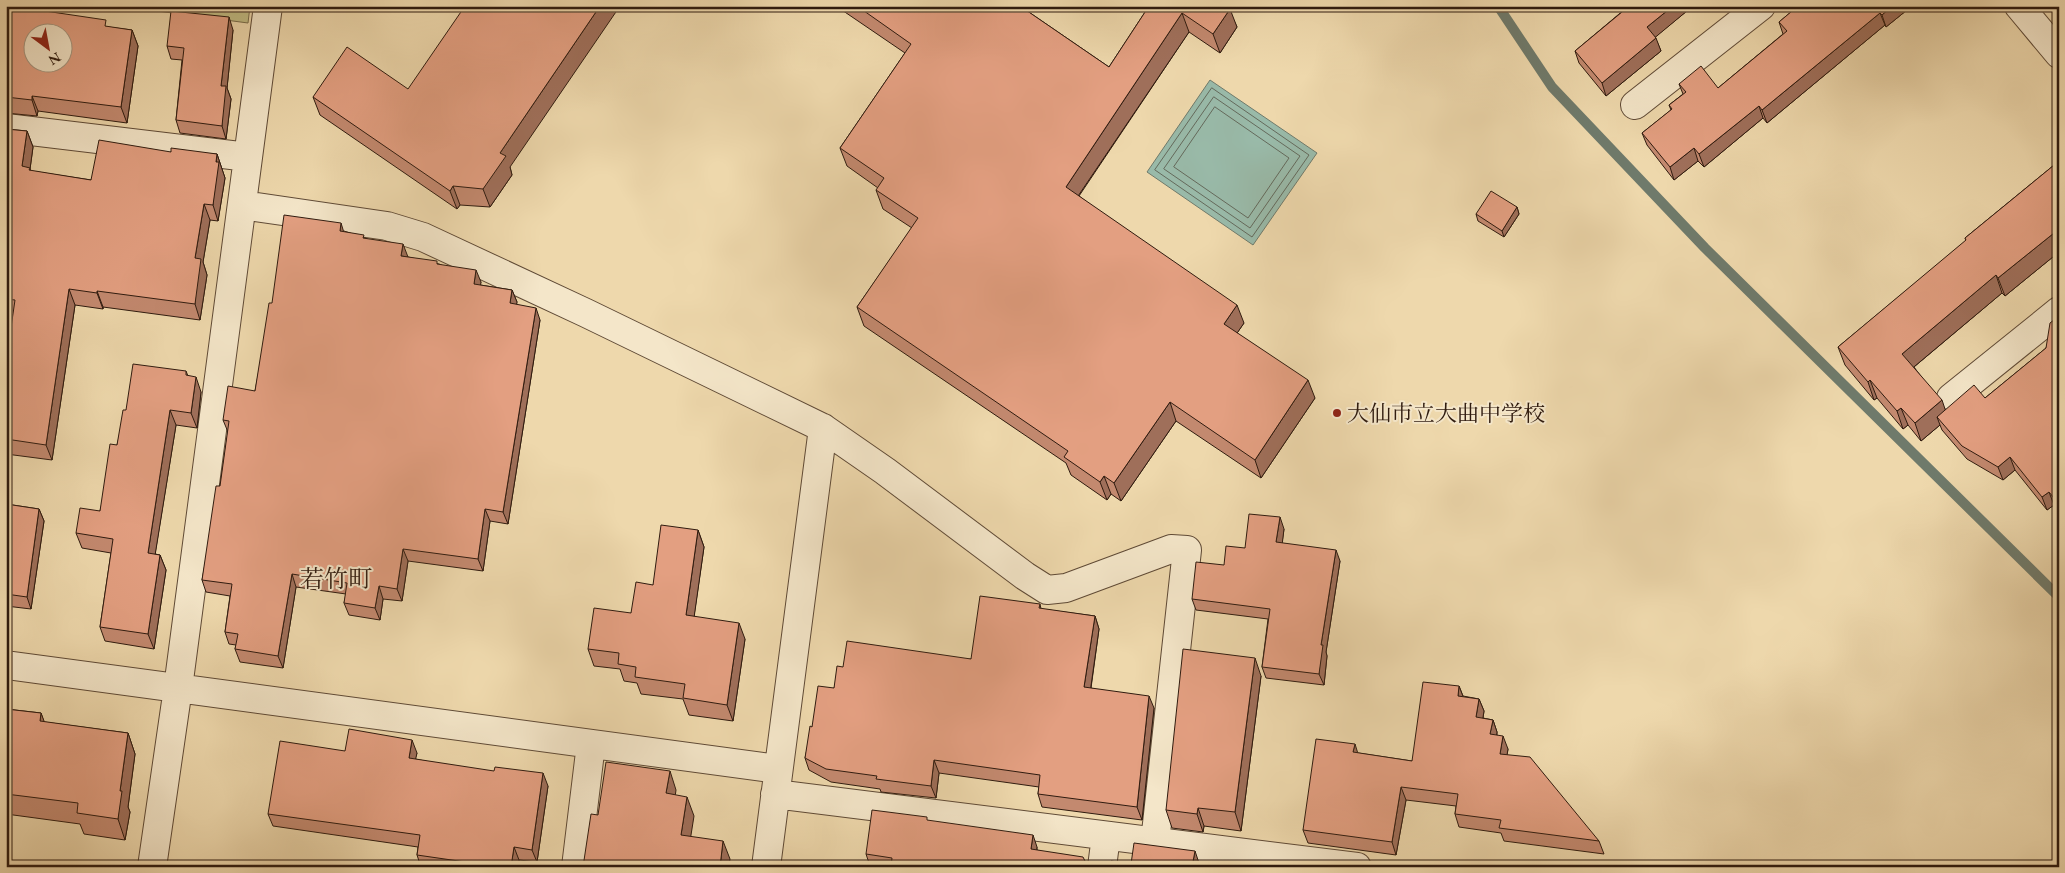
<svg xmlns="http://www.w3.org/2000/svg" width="2065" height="873" viewBox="0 0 2065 873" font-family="'EB Garamond','Noto Serif JP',serif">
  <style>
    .green { fill: #c1bc84; stroke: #786c4a }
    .water { fill: #99baa9; stroke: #6f7a6b }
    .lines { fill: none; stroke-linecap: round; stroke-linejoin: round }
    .shore { stroke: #646a5c; stroke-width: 1 }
    .stream { stroke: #6f7a6b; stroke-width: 10 }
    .street-casing { stroke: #5f4a36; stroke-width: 30 }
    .street { stroke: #f4e6c9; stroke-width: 28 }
    .wall { fill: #c3896f; stroke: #2f1b0f }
    .shaded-wall { fill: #9f6f5a; stroke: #2f1b0f }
    .building { fill: #e39f81; stroke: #2f1b0f; fill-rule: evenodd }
    .poi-dot { fill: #8f2418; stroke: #f4e6c9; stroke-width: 2 }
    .labels { text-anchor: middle; stroke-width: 4; stroke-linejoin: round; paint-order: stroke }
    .poi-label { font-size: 22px; fill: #2f1b0f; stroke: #f4e6c9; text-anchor: start }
    .neighbourhood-label { font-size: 24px; fill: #2f1b0f; stroke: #f4e6c9 }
  </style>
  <rect width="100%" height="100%" fill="#eed8ac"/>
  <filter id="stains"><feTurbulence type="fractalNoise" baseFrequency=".004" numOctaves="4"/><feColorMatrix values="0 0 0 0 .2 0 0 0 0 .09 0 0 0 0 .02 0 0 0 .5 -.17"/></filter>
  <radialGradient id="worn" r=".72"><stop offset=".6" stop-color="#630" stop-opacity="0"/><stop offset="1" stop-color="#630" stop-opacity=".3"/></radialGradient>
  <!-- green -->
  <path class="green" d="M 120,6 L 250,6 L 248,23 Z"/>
  <!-- water -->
  <path class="water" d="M 1210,80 L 1317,153 L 1253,245 L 1147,172 Z"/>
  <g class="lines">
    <!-- shore -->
    <path class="shore" d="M 1212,88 L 1309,155 L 1252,237 L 1155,170 Z
      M 1214,97 L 1300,156 L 1250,228 L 1164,169 Z
      M 1215,107 L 1289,158 L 1248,218 L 1174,167 Z"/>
    <!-- stream -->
    <path class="stream" d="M 1498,6 L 1552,87 L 1705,248 L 2059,597"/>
    <defs>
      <path id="street" d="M 2019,6 L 2059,54
        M 1635,105 L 1761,6
        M 6,128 L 248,157
        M 242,205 L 387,226 L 423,237 L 586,313 L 823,428 L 885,471 L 1025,576 L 1047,590 L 1066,588 L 1171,549 L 1187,550 L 1155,842
        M 1951,398 L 2059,311
        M 6,665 L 778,769
        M 775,794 L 1357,867
        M 152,867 L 178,688 L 268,6
        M 576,867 L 591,744
        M 766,867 L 823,428
        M 1102,867 L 1106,836"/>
    </defs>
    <!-- street casing -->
    <use href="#street" class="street-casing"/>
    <!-- street -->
    <use href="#street" class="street"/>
  </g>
  <!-- wall -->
  <path class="wall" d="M 6,6 L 54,6 L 53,12 L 108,27 L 132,30 L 138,46 L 127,123 L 38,111 L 37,116 L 6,113 Z
    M 805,6 L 814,6 L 811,10 Z
    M 836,6 L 1020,6 L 1109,67 L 1149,6 L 1227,6 L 1237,27 L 1220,53 L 1189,32 L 1079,196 L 1244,323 L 1237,333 L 1315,398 L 1261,478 L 1176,421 L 1121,501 L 1111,494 L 1107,500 L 1071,475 L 1066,463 L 864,326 L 857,307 L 912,228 L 883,209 L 876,190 L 878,188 L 847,166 L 840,148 L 905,53 Z
    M 1622,6 L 1693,6 L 1655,37 L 1661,51 L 1606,96 L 1579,63 L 1575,51 L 1625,9 Z
    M 1798,6 L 1912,6 L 1886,27 L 1885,25 L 1767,123 L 1763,118 L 1704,167 L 1698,161 L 1674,180 L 1647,145 L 1642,133 L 1671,110 L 1669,105 L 1683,94 L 1679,84 L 1718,88 L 1783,34 L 1779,22 Z
    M 233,30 L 227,88 L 231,99 L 226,139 L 180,133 L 176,120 L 182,60 L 171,59 L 167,46 Z
    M 313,97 L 510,167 L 512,175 L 490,207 L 460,205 L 457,209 L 320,115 Z
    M 6,129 L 27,131 L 33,147 L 30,169 L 31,171 L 91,180 L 171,152 L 217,154 L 225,178 L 218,221 L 210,220 L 203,262 L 207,275 L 200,320 L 103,307 L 103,309 L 75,305 L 52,460 L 6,454 L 6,362 L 13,315 L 6,314 Z
    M 2059,161 L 2059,252 L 2005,296 L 2002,293 L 1914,367 L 1946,410 L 1985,398 L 2046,348 L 2059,316 L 2059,511 L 2054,505 L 2047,510 L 2015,470 L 2003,480 L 1967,459 L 1942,430 L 1940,425 L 1921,441 L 1908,425 L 1903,429 L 1877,398 L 1874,400 L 1845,365 L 1838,347 L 1966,241 L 1965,238 Z
    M 1517,207 L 1519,214 L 1504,237 L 1478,221 L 1476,214 Z
    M 344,231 L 365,238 L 408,257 L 439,264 L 481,282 L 480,285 L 512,290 L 517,302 L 516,304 L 540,320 L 508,524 L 490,521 L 483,571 L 408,561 L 402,601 L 383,599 L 380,620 L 349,615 L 344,603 L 346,594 L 296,587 L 283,668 L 240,662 L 235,649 L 236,645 L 229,644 L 225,632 L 230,596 L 206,592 L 202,580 L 220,486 L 228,432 L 223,420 L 255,391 L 272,303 Z
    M 186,371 L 188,376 L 201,392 L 197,428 L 176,425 L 155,554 L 160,555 L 166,570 L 154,649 L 105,641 L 100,627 L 111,553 L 82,548 L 76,533 L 100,511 L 126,410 Z
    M 6,504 L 39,509 L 44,521 L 31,609 L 6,606 Z
    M 1284,529 L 1282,543 L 1340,561 L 1326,652 L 1327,656 L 1324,685 L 1266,678 L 1262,667 L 1268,619 L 1196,610 L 1192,599 L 1224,565 L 1245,548 Z
    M 698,530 L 704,547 L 694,616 L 745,639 L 733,721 L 689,715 L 683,699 L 641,694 L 637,683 L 624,681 L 620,669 L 594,666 L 588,649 L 631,613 L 653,585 Z
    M 1040,604 L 1041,609 L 1095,616 L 1099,629 L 1091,688 L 1154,708 L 1142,820 L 1042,807 L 1038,794 L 1039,787 L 939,773 L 936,798 L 881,792 L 880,789 L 831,782 L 809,770 L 805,758 L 812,727 L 834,688 L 843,667 L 971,659 Z
    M 1261,676 L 1241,831 L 1204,826 L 1203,832 L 1172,828 L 1166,810 Z
    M 1459,686 L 1463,696 L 1479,699 L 1484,711 L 1483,718 L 1493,720 L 1497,732 L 1497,735 L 1508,749 L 1507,755 L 1599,841 L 1604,854 L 1504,841 L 1501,833 L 1459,827 L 1455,814 L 1456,806 L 1406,800 L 1396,855 L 1308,843 L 1303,830 L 1358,753 L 1412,761 Z
    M 6,709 L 41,713 L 44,722 L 128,733 L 135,754 L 128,807 L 130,812 L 125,840 L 84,834 L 80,824 L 6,814 Z
    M 345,751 L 417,753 L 415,759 L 548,786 L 537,862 L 519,860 L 518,867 L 421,867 L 417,855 L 418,847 L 273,826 L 268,814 Z
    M 928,821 L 1037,847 L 1037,850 L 1088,867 L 870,866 L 866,854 Z"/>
  <!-- shaded-wall -->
  <path class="shaded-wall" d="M 46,6 L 54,6 L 51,27 L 45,11 Z
    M 600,6 L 620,6 L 510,167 L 512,175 L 490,207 L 483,189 L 500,153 Z
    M 809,6 L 814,6 L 811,10 Z
    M 1673,6 L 1693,6 L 1652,40 L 1647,27 Z
    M 1892,6 L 1912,6 L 1886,27 L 1882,15 Z
    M 1230,9 L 1237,27 L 1220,53 L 1213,34 Z
    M 1182,13 L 1189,32 L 1072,205 L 1066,187 Z
    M 1880,13 L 1885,25 L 1767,123 L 1762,110 Z
    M 229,17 L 233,30 L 227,88 L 231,99 L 226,139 L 222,126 L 221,86 Z
    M 132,30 L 138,46 L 127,123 L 121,107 Z
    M 1656,38 L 1661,51 L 1606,96 L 1602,83 Z
    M 32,96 L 38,111 L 37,116 L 32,100 Z
    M 1759,106 L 1763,118 L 1704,167 L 1699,154 Z
    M 27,131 L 33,147 L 30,169 L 35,184 L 22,166 Z
    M 1694,148 L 1698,161 L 1674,180 L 1670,167 Z
    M 217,154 L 225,178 L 218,221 L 213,205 Z
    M 453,186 L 460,205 L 457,209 L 450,191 Z
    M 204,204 L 210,220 L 203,262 L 207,275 L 200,320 L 195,304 L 195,258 Z
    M 1517,207 L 1519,214 L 1504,237 L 1502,231 Z
    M 341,223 L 345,236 L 340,231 Z
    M 2059,229 L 2059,252 L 2005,296 L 1998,278 Z
    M 403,244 L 408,257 L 401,256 Z
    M 476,270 L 481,282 L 479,296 L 474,284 Z
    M 1996,275 L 2002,293 L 1909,371 L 1902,354 Z
    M 69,289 L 75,305 L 52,460 L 46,445 Z
    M 512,290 L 517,302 L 515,316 L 510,303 Z
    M 97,291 L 103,307 L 103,309 L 97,293 Z
    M 1237,305 L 1244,323 L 1231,342 L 1224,324 Z
    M 536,308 L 540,320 L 508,524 L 503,512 Z
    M 196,377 L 201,392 L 197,428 L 191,413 Z
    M 1308,380 L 1315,398 L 1261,478 L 1255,460 Z
    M 1870,380 L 1877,398 L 1874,400 L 1868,382 Z
    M 1942,400 L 1948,418 L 1937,417 L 1940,425 L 1921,441 L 1915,423 Z
    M 1170,402 L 1176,421 L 1121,501 L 1114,483 Z
    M 1901,408 L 1908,425 L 1903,429 L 1897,411 Z
    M 170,410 L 176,425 L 153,568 L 148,553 Z
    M 2010,457 L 2015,470 L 2003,480 L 1998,467 Z
    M 1104,476 L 1111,494 L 1107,500 L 1100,482 Z
    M 2049,492 L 2054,505 L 2047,510 L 2042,497 Z
    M 39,509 L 44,521 L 31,609 L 27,597 Z
    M 485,509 L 490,521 L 483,571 L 478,559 Z
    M 1280,517 L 1284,529 L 1281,554 L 1276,542 Z
    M 698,530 L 704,547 L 692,632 L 686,615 Z
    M 403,549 L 408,561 L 402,601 L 397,589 Z
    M 1336,550 L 1340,561 L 1326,652 L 1327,656 L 1324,685 L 1319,674 L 1321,645 Z
    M 160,555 L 166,570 L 154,649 L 148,634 Z
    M 292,574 L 296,587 L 283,668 L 278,656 Z
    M 379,586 L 383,599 L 380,620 L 375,608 Z
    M 1095,616 L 1099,629 L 1089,700 L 1084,687 Z
    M 739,623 L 745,639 L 733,721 L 727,705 Z
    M 1255,658 L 1261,676 L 1241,831 L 1235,812 Z
    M 1459,686 L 1464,699 L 1458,696 Z
    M 1149,696 L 1154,708 L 1142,820 L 1137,807 Z
    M 1479,699 L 1484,711 L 1481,730 L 1476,717 Z
    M 41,713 L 49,734 L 40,721 Z
    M 1493,720 L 1497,732 L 1495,747 L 1490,734 Z
    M 128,733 L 135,754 L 128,807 L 130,812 L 125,840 L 118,819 L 120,791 Z
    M 1503,736 L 1508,749 L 1505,767 L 1500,754 Z
    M 412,740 L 417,753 L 413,771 L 409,758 Z
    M 1355,744 L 1359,757 L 1353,752 Z
    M 934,760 L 939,773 L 936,798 L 931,786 Z
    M 670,771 L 676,790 L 673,812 L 666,793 Z
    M 543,773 L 548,786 L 537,862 L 532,850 Z
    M 1401,787 L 1406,800 L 1396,855 L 1392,842 Z
    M 687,797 L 694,816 L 688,854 L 681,835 Z
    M 1198,808 L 1204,826 L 1203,832 L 1197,814 Z
    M 1033,835 L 1037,847 L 1035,861 L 1031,849 Z
    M 723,841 L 730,859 L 729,867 L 720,867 Z
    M 514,847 L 519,860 L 518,867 L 511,867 Z
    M 1195,851 L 1199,863 L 1199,867 L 1192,867 Z"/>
  <!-- building -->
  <path class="building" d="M 6,6 L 46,6 L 45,11 L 106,20 L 105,26 L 132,30 L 121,107 L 32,96 L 32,100 L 6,97 ZM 32,32 L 62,32 L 62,62 L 32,62 Z
    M 465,6 L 600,6 L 500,153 L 506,156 L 483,189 L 453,186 L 450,191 L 313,97 L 347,47 L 408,89 Z
    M 857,6 L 1020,6 L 1109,67 L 1149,6 L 1227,6 L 1230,9 L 1213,34 L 1182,13 L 1066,187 L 1237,305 L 1224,324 L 1308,380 L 1255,460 L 1170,402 L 1114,483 L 1104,476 L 1100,482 L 1064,457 L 1068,451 L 857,307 L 918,218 L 876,190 L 884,178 L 840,148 L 911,44 Z
    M 1628,6 L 1673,6 L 1647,27 L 1656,38 L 1602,83 L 1575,51 L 1628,7 Z
    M 1798,6 L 1892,6 L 1882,15 L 1880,13 L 1762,110 L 1759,106 L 1699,154 L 1694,148 L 1670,167 L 1642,133 L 1672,109 L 1669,105 L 1686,92 L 1679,84 L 1701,66 L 1718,88 L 1787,31 L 1779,22 Z
    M 171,11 L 229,17 L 221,86 L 226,86 L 222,126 L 176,120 L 184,48 L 167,46 Z
    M 6,129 L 27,131 L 22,166 L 30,168 L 29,170 L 91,180 L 99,140 L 171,152 L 171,148 L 217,154 L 216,162 L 219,162 L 213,205 L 204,204 L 195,258 L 201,259 L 195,304 L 97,291 L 97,293 L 69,289 L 46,445 L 6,439 L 6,362 L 15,300 L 6,299 Z
    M 2059,161 L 2059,229 L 1998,278 L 1996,275 L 1902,354 L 1942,400 L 1915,423 L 1901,408 L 1897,411 L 1870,380 L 1868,382 L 1838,347 L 1966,240 L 1965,238 Z
    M 1491,191 L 1517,207 L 1502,231 L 1476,214 Z
    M 284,215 L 341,223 L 340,231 L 364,235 L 363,238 L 403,244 L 401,256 L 437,261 L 437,264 L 476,270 L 474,284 L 512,290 L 510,303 L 536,308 L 503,512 L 485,509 L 478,559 L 403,549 L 397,589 L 379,586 L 375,608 L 344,603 L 347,583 L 292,574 L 278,656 L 235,649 L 238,634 L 225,632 L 232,584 L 202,580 L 216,486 L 220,486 L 229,421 L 223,420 L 228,386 L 255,391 L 269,303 L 272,303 Z
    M 2059,316 L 2059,504 L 2049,492 L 2042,497 L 2010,457 L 1998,467 L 1962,446 L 1937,417 L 1974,385 L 1985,398 L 2046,348 L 2050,323 Z
    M 133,364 L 186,371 L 186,375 L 196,377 L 191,413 L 170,410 L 148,553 L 160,555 L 148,634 L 100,627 L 113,539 L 76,533 L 80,508 L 100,511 L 110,444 L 117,445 L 123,410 L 126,410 Z
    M 6,504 L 39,509 L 27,597 L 6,594 Z
    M 1249,514 L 1280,517 L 1276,542 L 1336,550 L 1321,645 L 1323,645 L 1319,674 L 1262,667 L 1270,609 L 1192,599 L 1196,562 L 1224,565 L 1226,546 L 1245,548 Z
    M 661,525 L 698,530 L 686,615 L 739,623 L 727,705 L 683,698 L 685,684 L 635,677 L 636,667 L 618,664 L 619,653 L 588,649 L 594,608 L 631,613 L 636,582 L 653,585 Z
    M 980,596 L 1040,604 L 1039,608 L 1095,616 L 1084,687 L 1149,696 L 1137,807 L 1038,794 L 1040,775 L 934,760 L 931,786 L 876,779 L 877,776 L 826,769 L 805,758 L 810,726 L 812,727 L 818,686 L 834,688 L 837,666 L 843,667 L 847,641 L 971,659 Z
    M 1183,649 L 1255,658 L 1235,812 L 1198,808 L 1197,814 L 1166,810 Z
    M 1423,682 L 1459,686 L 1458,696 L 1479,699 L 1476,717 L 1493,720 L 1490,734 L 1503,736 L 1500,754 L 1530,757 L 1599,841 L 1499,828 L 1501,820 L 1455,814 L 1458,794 L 1401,787 L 1392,842 L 1303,830 L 1316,739 L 1355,744 L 1353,752 L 1412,761 Z
    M 6,709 L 41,713 L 40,721 L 128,733 L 120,791 L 122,791 L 118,819 L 77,813 L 78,803 L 6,794 Z
    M 349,729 L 412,740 L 409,758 L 494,771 L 495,767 L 543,773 L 532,850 L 514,847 L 511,867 L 500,867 L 417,855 L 420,835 L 268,814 L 280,741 L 345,751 Z
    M 606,762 L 670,771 L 666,793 L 687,797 L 681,835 L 723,841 L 720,867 L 583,867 L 591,814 L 598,815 Z
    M 872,810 L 927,817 L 927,820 L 1033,835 L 1031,849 L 1083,857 L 1088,867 L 891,867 L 892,858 L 866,854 Z
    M 1134,843 L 1195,851 L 1192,867 L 1106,867 L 1111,861 L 1131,864 Z"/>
  <!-- markers -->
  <circle class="poi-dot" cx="1337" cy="413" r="5"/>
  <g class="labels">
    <!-- poi labels -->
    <g class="poi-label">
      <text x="1347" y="421">大仙市立大曲中学校</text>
    </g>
    <!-- neighbourhood labels -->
    <g class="neighbourhood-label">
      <text x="336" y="587">若竹町</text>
    </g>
  </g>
  <!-- margin -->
  <rect width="2065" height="873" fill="none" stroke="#eed8ac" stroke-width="25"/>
  <rect x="8" y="8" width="2050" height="858" fill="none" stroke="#2f1b0f" stroke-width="2.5"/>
  <rect x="12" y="12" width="2040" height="848" fill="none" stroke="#2f1b0f"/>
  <!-- north arrow -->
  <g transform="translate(48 48) rotate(148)"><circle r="24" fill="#f4e6c9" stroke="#a5957f"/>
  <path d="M0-4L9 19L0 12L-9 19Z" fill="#8f2418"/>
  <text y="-8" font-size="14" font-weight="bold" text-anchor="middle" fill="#2f1b0f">N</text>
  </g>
  <rect width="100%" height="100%" filter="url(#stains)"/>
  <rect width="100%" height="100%" fill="url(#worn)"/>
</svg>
